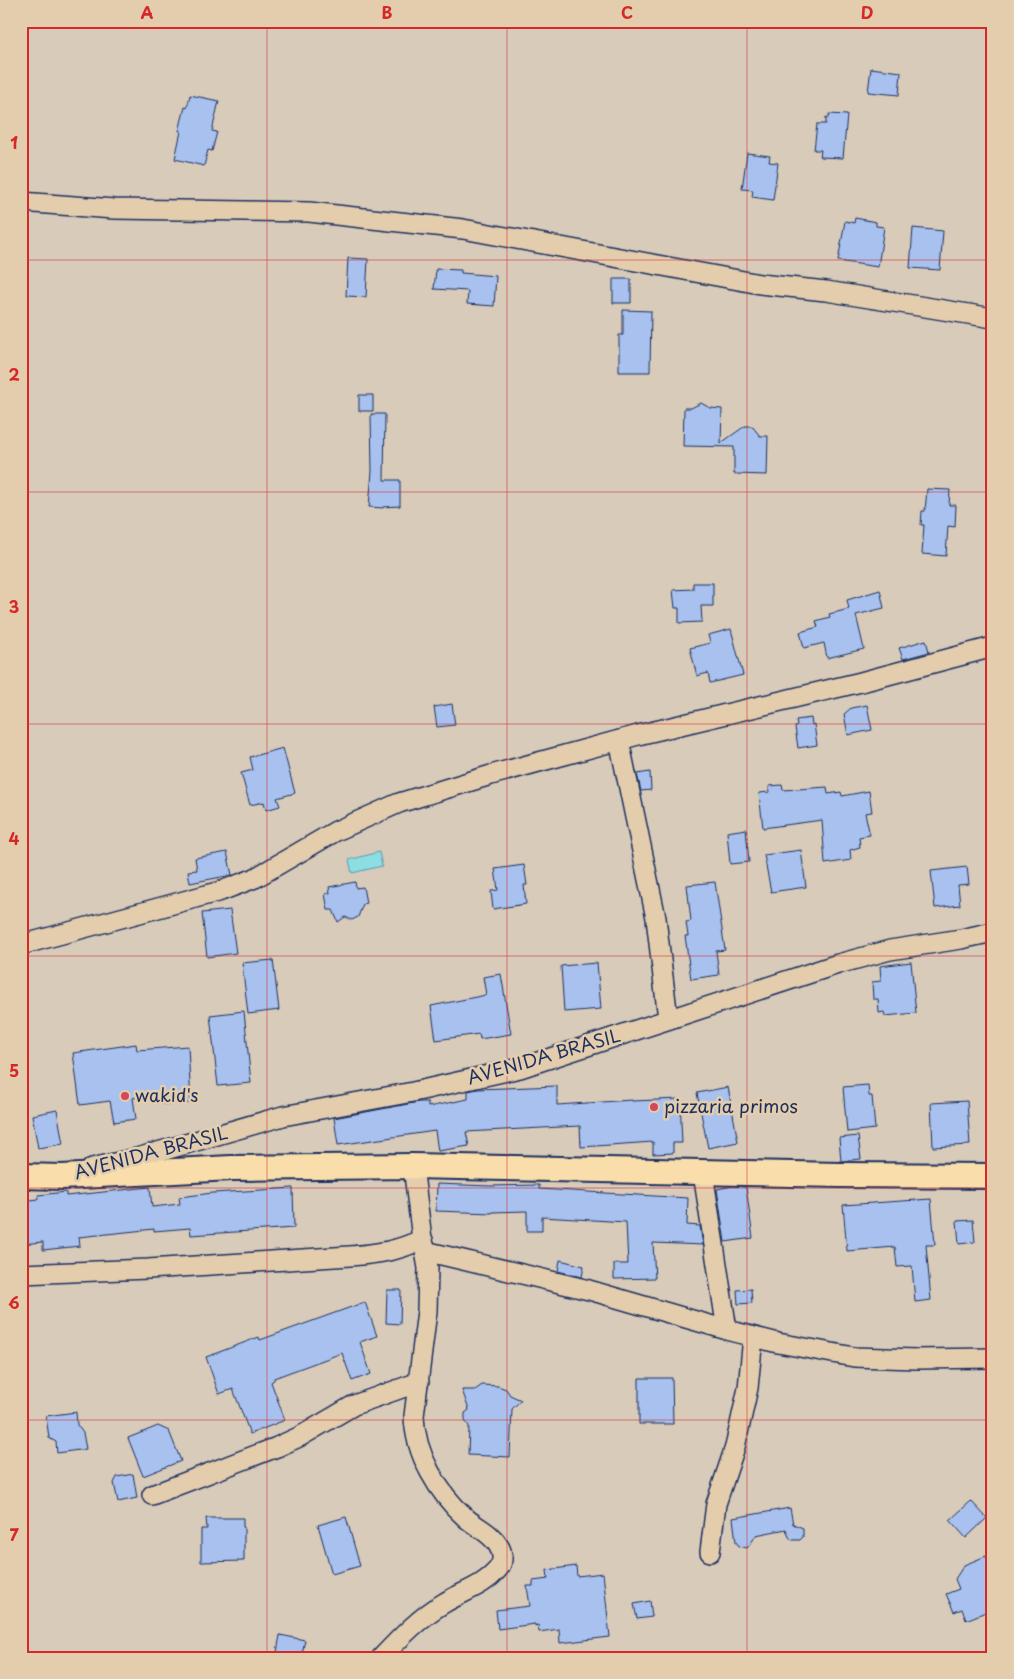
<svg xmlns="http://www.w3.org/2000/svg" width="1014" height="1679" viewBox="0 0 1014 1679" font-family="'Playpen Sans',sans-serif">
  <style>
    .water { fill: #8cdee3; stroke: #5f98ae }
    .building { fill: #a8c1ee; stroke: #1b2f5e }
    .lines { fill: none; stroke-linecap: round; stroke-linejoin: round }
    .minor-casing { stroke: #1b2f5e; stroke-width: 22 }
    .major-casing { stroke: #1b2f5e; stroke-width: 28 }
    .minor { stroke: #e4cdad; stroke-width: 19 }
    .major { stroke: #f9deab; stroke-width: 24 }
    .grid { fill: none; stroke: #d62828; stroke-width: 1; stroke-opacity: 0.55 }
    .poi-dot { fill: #d1495b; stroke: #e4cdad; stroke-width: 2 }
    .labels { text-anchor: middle; stroke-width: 5; stroke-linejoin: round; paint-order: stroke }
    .street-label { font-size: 18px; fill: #1b2f5e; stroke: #e4cdad }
    .poi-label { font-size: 18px; fill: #1b2f5e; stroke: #e4cdad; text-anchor: start }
    .neatline { fill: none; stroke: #d62828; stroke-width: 2 }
    .grid-label { font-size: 16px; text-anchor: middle; font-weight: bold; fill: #d62828 }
  </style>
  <rect width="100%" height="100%" fill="#d8cbba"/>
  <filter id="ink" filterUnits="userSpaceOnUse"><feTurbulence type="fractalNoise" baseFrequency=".02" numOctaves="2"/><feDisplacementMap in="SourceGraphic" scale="10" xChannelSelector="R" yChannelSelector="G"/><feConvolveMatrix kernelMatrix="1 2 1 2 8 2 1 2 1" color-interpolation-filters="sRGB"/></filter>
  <g filter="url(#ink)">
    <!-- water -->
    <path class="water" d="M 379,852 L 382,866 L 352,873 L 349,860 Z"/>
    <!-- building -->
    <path class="building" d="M 871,68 L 901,72 L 899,95 L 868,92 Z
      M 190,95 L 219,101 L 212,131 L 217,132 L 212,151 L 208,150 L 204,166 L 175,159 L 181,131 L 179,131 L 185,107 L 187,108 Z
      M 829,114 L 847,115 L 843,158 L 820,157 L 821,150 L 814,150 L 817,124 L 826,124 L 826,117 L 829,118 Z
      M 747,153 L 770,156 L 769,162 L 778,163 L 773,200 L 752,197 L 753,190 L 742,189 Z
      M 855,218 L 876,222 L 876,226 L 884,227 L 878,267 L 838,261 L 845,221 L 854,223 Z
      M 913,228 L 943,231 L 940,270 L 910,268 Z
      M 348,258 L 368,259 L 366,297 L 346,296 Z
      M 436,269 L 461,270 L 461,273 L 496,276 L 494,306 L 467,304 L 468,291 L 434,289 Z
      M 613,279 L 631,279 L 631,303 L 613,303 Z
      M 623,310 L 651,311 L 650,372 L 619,372 L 619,335 L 623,335 Z
      M 359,395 L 373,395 L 373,411 L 359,411 Z
      M 701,403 L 710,408 L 722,409 L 721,443 L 745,426 L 752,426 L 760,436 L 768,436 L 767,475 L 734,474 L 734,447 L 683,446 L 684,408 L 691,408 Z
      M 371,414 L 385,414 L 384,480 L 400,480 L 400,506 L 383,507 L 383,508 L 369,507 L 372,471 Z
      M 927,489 L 950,490 L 949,505 L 956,505 L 955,527 L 948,526 L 946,556 L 922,554 L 924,525 L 921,525 L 922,511 L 925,511 Z
      M 693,583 L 713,583 L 713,606 L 701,606 L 702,622 L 679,623 L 679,608 L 675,608 L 673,590 L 693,589 Z
      M 880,590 L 884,608 L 856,615 L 864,649 L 827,658 L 824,643 L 804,648 L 800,632 L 818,627 L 816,621 L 830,617 L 829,614 L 849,609 L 847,600 Z
      M 731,629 L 743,675 L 710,683 L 708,673 L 697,676 L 690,648 L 710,643 L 708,635 Z
      M 926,640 L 929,652 L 903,659 L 899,648 Z
      M 452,704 L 455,725 L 437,727 L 434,707 Z
      M 867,705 L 872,730 L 848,735 L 844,714 L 851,708 Z
      M 811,718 L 812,725 L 814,724 L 817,745 L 798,748 L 795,727 L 797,726 L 796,720 Z
      M 283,748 L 295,793 L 277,798 L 280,806 L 266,810 L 264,802 L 250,805 L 241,773 L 253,770 L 250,757 Z
      M 650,772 L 651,790 L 641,791 L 637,774 Z
      M 782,785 L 783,790 L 827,787 L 828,794 L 841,792 L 842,796 L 869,791 L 872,812 L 865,813 L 870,835 L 859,837 L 860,847 L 850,850 L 851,860 L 825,864 L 822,820 L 763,828 L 759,793 L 770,792 L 769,786 Z
      M 746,829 L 749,862 L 730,864 L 727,832 Z
      M 801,850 L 806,887 L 771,892 L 764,855 Z
      M 227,852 L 232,875 L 190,883 L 188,871 L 197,870 L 195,858 Z
      M 524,865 L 527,885 L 524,885 L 526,904 L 493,909 L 491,891 L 498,890 L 495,869 Z
      M 967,867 L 969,884 L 958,885 L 960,905 L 935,908 L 931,871 Z
      M 355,882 L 356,888 L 363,887 L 366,903 L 363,904 L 358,917 L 352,920 L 345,917 L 338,922 L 333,910 L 328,910 L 325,894 L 330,893 L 329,887 Z
      M 715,882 L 725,950 L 716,951 L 719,975 L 691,979 L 685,936 L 688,936 L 686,922 L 691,921 L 687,885 Z
      M 230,910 L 236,953 L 207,957 L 202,913 Z
      M 273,960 L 279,1010 L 248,1014 L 242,963 Z
      M 911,962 L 916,1013 L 885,1016 L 884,1012 L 879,1013 L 878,999 L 873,999 L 872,982 L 881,981 L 880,966 Z
      M 597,963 L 601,1009 L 564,1012 L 561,966 Z
      M 501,974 L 511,1034 L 480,1039 L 479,1034 L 436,1040 L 431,1006 L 486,995 L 483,977 Z
      M 244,1011 L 251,1083 L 218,1086 L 210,1015 Z
      M 136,1044 L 137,1050 L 188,1046 L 191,1103 L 162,1104 L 161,1093 L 133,1098 L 136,1119 L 114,1122 L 110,1101 L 80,1105 L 73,1053 Z
      M 868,1085 L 869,1096 L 872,1096 L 875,1129 L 847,1132 L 843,1087 Z
      M 557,1086 L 557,1105 L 632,1100 L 632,1101 L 680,1099 L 682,1143 L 673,1143 L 673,1153 L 653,1154 L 653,1142 L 581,1147 L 580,1126 L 466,1132 L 469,1146 L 438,1151 L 435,1131 L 338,1145 L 334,1118 L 419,1102 L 428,1102 L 428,1107 L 468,1099 L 468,1091 L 478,1089 Z
      M 728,1087 L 738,1142 L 708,1148 L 697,1093 Z
      M 967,1101 L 970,1145 L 933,1147 L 931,1103 Z
      M 57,1110 L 63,1144 L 38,1148 L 32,1115 Z
      M 858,1136 L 861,1159 L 841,1161 L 839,1138 Z
      M 437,1184 L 490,1186 L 539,1185 L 539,1189 L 688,1198 L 687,1225 L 700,1226 L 703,1245 L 653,1243 L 655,1278 L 614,1279 L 614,1264 L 628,1264 L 626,1222 L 542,1217 L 542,1231 L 527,1231 L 527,1211 L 492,1212 L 492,1213 L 436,1211 Z
      M 733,1186 L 746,1187 L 753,1238 L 725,1242 L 717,1189 Z
      M 150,1187 L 152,1207 L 180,1204 L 179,1197 L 213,1193 L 293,1188 L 294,1228 L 191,1235 L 190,1228 L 154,1231 L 154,1229 L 79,1237 L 80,1246 L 43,1250 L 43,1242 L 21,1244 L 21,1201 L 39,1199 L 38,1195 L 66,1192 L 66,1196 Z
      M 931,1199 L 935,1245 L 926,1245 L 931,1300 L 915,1302 L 912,1266 L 897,1267 L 895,1247 L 847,1251 L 843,1205 Z
      M 973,1220 L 975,1242 L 959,1244 L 957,1221 Z
      M 560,1260 L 584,1266 L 582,1277 L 558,1271 Z
      M 751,1289 L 752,1303 L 738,1304 L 737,1290 Z
      M 387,1290 L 401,1290 L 400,1324 L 386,1323 Z
      M 365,1302 L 377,1336 L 360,1342 L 371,1374 L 352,1381 L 342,1353 L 274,1378 L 274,1380 L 271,1382 L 285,1420 L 250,1434 L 233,1389 L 219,1394 L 206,1357 L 259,1337 L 260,1340 Z
      M 639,1378 L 672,1378 L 673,1424 L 639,1424 Z
      M 482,1385 L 498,1386 L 506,1389 L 510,1395 L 521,1400 L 512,1409 L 510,1457 L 468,1455 L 469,1426 L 465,1421 L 465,1413 L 469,1410 L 462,1390 L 475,1390 Z
      M 76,1412 L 77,1425 L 83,1433 L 86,1449 L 57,1453 L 56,1442 L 49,1438 L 46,1416 Z
      M 158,1426 L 169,1431 L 181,1461 L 143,1476 L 128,1438 Z
      M 133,1474 L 137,1498 L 118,1502 L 114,1483 L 117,1477 Z
      M 971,1501 L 987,1518 L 966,1538 L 950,1520 Z
      M 790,1508 L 793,1524 L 803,1528 L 803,1537 L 800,1540 L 792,1540 L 789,1537 L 786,1529 L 756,1535 L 750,1545 L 747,1548 L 739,1546 L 736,1542 L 733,1518 Z
      M 346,1517 L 360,1566 L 332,1574 L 318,1525 Z
      M 206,1518 L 243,1518 L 243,1527 L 244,1527 L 244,1561 L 201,1562 L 201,1529 L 207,1529 Z
      M 986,1556 L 993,1571 L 993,1609 L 966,1620 L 962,1609 L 954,1612 L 946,1594 L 959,1589 L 955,1579 L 964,1565 Z
      M 576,1566 L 577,1576 L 603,1573 L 610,1637 L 560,1643 L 559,1629 L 539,1632 L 538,1625 L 535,1626 L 535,1624 L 498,1629 L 496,1610 L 530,1606 L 527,1586 L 533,1586 L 533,1581 L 548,1579 L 547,1570 Z
      M 650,1601 L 652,1617 L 637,1619 L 634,1604 Z
      M 280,1635 L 305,1640 L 301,1658 L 276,1658 Z"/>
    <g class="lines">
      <defs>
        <path id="minor" d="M 21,202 L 114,209 L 309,212 L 463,229 L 760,284 L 826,291 L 993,318
          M 619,740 L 656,918 L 668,1019
          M 21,945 L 221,891 L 255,878 L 336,831 L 399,803 L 491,775 L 638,735 L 861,682 L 993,647
          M 92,1168 L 137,1158 L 283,1116 L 413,1092 L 520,1068 L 838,964 L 890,950 L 961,939 L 993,932
          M 703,1173 L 727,1330
          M 425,1251 L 589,1290 L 727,1330 L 778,1343 L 854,1357 L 916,1359 L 993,1358
          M 21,1274 L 148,1269 L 350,1256 C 376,1254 399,1251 422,1239 L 413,1166
          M 152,1495 L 277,1447 L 301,1436 L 354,1405 L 419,1382
          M 710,1552 L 716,1504 L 735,1447 L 748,1388 L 753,1337
          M 381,1658 C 400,1638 420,1617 444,1603 C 462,1592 484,1586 498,1569 C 504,1562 503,1552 498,1545 C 491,1533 476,1527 466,1518 C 438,1493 415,1454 414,1416 L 427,1311 L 428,1268 L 423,1240"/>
        <path id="major" d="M 21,1176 L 62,1177 L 231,1168 L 413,1166 L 840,1175 L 993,1176"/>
      </defs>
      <!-- minor casing -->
      <use href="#minor" class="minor-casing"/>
      <!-- major casing -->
      <use href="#major" class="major-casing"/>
      <!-- minor -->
      <use href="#minor" class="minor"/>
      <!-- major -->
      <use href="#major" class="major"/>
    </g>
  </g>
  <!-- grid -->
  <path class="grid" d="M 267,21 L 267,1658M 507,21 L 507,1658M 747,21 L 747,1658M 21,260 L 993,260M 21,492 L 993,492M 21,724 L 993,724M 21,956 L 993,956M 21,1188 L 993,1188M 21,1420 L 993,1420"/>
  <!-- markers -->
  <g class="poi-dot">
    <circle cx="125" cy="1096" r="5"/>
    <circle cx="654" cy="1107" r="5"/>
  </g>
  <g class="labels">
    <!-- street labels -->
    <g class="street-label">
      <text transform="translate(544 1057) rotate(-16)" y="6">AVENIDA BRASIL</text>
      <text transform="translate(151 1153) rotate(-15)" y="6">AVENIDA BRASIL</text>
    </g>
    <!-- poi labels -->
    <g class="poi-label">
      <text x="135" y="1102">wakid's</text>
      <text x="664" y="1113">pizzaria primos</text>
    </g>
  </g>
  <!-- margin -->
  <rect width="1014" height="1679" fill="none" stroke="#e4cdad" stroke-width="55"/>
  <rect x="28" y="28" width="958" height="1624" class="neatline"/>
  <g class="grid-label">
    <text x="147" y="19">A</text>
    <text x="387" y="19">B</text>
    <text x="627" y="19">C</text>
    <text x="867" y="19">D</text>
    <text x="14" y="149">1</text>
    <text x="14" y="381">2</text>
    <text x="14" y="613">3</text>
    <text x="14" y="845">4</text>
    <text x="14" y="1077">5</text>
    <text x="14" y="1309">6</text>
    <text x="14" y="1541">7</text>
  </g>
</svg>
